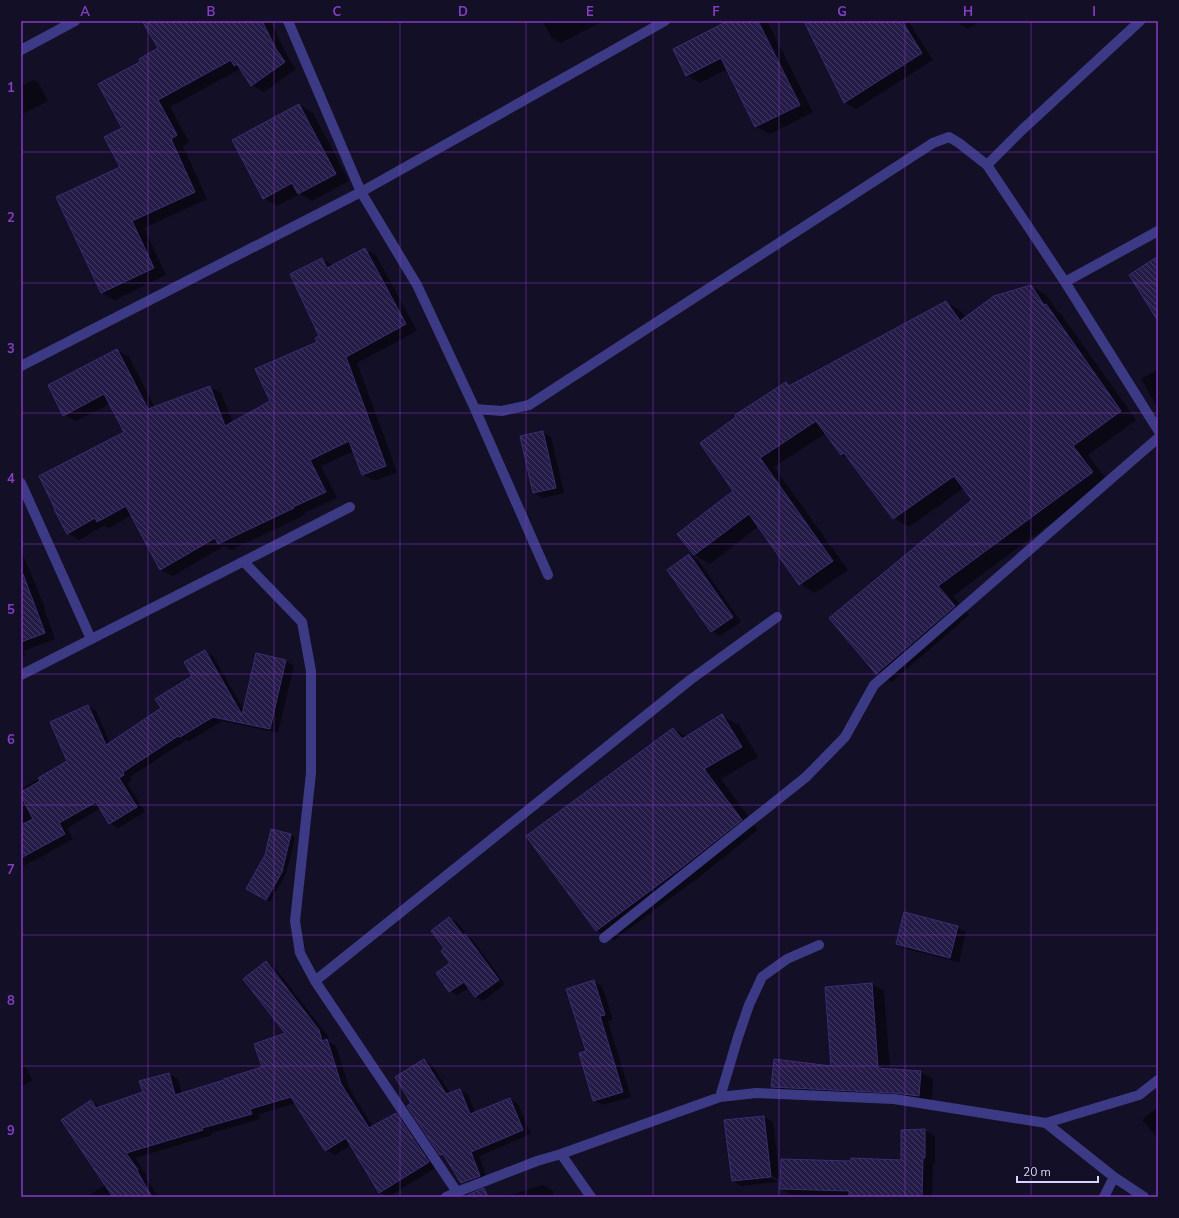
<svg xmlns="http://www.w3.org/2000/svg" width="1179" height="1218" viewBox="0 0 1179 1218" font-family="'Nunito Sans',sans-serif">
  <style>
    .shadow { fill: #0007; fill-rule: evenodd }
    .building { fill: url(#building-back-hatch); stroke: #3b2d73 }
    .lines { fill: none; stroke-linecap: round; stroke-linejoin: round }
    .minor { stroke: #3d3a85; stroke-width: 10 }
    .grid { fill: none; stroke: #843dc5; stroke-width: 1; stroke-opacity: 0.55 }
    .neatline { fill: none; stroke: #843dc5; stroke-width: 1.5 }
    .grid-label { font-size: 13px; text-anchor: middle; font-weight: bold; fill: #843dc5 }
  </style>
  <defs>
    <pattern id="building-back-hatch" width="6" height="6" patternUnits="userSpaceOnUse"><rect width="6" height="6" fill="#241b47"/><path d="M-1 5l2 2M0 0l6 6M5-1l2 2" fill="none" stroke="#433b63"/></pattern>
  </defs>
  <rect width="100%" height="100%" fill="#130f26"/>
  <!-- shadow -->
  <path class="shadow" d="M 143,21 L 270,21 L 288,57 L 296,69 L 264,92 L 252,85 L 240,69 L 170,107 L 189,142 L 183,146 L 207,199 L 144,228 L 166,275 L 115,300 L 102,293 L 58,198 L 121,167 L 123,128 L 142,62 L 159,49 Z
    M 543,21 L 603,21 L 561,43 L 551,37 Z
    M 730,21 L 767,21 L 813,112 L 770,134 L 756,127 L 727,69 L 700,83 L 687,75 Z
    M 805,21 L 908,21 L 933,60 L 856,109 L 845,102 Z
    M 955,21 L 980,21 L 968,29 Z
    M 34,80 L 38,82 L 48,101 L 21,115 L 21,86 Z
    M 299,105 L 313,113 L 349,181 L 312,201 L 300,194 L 277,206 L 264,198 Z
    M 365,249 L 376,255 L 417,331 L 357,363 L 397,472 L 374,481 L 363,474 L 354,451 L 321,466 L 337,498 L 304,513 L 305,515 L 231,550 L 224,546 L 173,576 L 161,570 L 132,515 L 109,528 L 105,525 L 79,540 L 68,533 L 125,433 L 110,404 L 76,421 L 64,415 L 117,350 L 129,357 L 155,408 L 210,387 L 221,393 L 233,423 L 271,402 L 319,342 L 320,336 L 322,259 L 333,265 Z
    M 1031,286 L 1046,295 L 1057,311 L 1061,314 L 1136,420 L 1088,455 L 1108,481 L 953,596 L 969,615 L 892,682 L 877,673 L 973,500 L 964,488 L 909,527 L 894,518 L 849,459 L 841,455 L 826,433 L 774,467 L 848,570 L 815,593 L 800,584 L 759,526 L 710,564 L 695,555 L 679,534 L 734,491 L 786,383 L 791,386 L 946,302 L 961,311 L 966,318 ZM 953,313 L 955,313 L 964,325 L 962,326 Z
    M 1158,369 L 1158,408 L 1141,379 Z
    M 543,432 L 551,437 L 564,493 L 543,498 L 534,493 Z
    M 21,550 L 45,608 L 44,609 L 55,639 L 23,651 L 26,655 L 21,658 Z
    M 689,555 L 698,560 L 741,622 L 720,636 L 711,631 Z
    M 205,652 L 213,656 L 244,710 L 286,661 L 294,666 L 278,733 L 222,721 L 189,741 L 186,740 L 130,777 L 132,780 L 127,783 L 145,812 L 118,828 L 110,823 L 101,808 L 67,828 L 73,839 L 51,851 L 51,852 L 21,867 L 21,789 L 68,761 L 88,706 L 96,711 L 110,743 L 163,709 L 193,676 Z
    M 722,716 L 739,725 L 758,757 L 721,779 L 758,830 L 699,877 L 614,940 L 596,930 L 674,729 L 687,737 Z
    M 291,835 L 295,837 L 286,874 L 270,902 L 247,889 Z
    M 449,918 L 457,922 L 467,936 L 472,939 L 505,984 L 483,1001 L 476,997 L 469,988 L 457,995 L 450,991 L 451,964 L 446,949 Z
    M 957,927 L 966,932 L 959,962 L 906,949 L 897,944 Z
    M 266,963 L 275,968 L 328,1036 L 329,1042 L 336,1046 L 350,1090 L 373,1127 L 396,1114 L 405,1119 L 437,1167 L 388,1197 L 379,1192 L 351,1145 L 335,1155 L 326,1150 L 296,1103 L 259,1114 L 260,1119 L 211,1133 L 212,1135 L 135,1158 L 147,1176 L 145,1177 L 158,1197 L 86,1197 L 106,1184 L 91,1101 L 100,1107 L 144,1093 L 169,1074 L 178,1079 L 182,1094 L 263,1067 L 287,1033 Z
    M 594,981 L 602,986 L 613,1020 L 608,1021 L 631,1097 L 603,1105 L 594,1100 L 587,1051 Z
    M 872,984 L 884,991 L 890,1070 L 921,1072 L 933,1079 L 932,1103 L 784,1094 L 772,1087 L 832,1067 Z
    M 21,1060 L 33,1080 L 21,1087 Z
    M 424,1060 L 432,1065 L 450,1093 L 460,1090 L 468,1094 L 475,1113 L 510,1099 L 518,1104 L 531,1134 L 479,1156 L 487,1178 L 469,1185 L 460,1180 L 446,1158 L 441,1155 L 413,1104 Z
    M 1158,1107 L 1158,1139 L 1142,1120 Z
    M 764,1117 L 773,1122 L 780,1180 L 767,1173 L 766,1175 L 778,1182 L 741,1186 L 733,1181 Z
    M 924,1130 L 935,1136 L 935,1164 L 933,1164 L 932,1197 L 850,1197 L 792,1195 L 781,1189 L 851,1162 L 902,1161 Z
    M 543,1185 L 553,1191 L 555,1197 L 505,1197 Z"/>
  <!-- building -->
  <path class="building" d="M 142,21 L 262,21 L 276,49 L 285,62 L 251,86 L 237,64 L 234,66 L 231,60 L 158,100 L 177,135 L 171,139 L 195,192 L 132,221 L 154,268 L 101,293 L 56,197 L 120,167 L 104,137 L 122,128 L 98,84 L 140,62 L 139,59 L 158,48 Z
    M 728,21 L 758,21 L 800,105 L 755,127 L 721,58 L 686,76 L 673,49 Z
    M 804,21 L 902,21 L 922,53 L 844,103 Z
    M 299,104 L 336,174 L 298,194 L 292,183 L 263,199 L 232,140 Z
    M 365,248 L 406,324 L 346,357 L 386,466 L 362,475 L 349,441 L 310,460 L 326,492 L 293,507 L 294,508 L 218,544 L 215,538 L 160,570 L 126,506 L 97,522 L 95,518 L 67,534 L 54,509 L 55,509 L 39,476 L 124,432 L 104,394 L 63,416 L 48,385 L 117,349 L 148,409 L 210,386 L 225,426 L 270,401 L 255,369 L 317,342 L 315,338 L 319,336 L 290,274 L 322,258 L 327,268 Z
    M 1158,256 L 1158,321 L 1129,275 Z
    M 1031,285 L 1044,305 L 1046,304 L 1121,411 L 1073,446 L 1093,472 L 938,586 L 955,606 L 876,674 L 829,618 L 972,500 L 954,476 L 893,519 L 844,453 L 841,455 L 816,421 L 760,458 L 833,561 L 799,585 L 749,514 L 694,555 L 677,534 L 733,491 L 700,443 L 736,417 L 735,415 L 786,382 L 789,386 L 946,301 L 960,321 L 994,296 Z
    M 543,431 L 556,488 L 533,493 L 520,436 Z
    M 689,554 L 733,617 L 711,632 L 667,570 Z
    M 23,574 L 45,633 L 21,642 L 21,575 Z
    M 205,650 L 242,715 L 256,653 L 286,660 L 270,729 L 213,717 L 180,737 L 178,736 L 123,772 L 124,775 L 119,778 L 137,807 L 109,824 L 96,802 L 59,823 L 65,834 L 21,858 L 21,825 L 33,819 L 21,796 L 21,792 L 40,781 L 38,778 L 67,761 L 50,722 L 88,705 L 106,745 L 161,708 L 155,699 L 192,676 L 184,662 Z
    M 722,714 L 742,747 L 704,769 L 742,820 L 682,867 L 596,931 L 526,836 L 673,728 L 682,739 Z
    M 271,829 L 291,834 L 282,872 L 266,900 L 246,889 L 265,855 Z
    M 904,912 L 958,926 L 950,958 L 896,944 Z
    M 449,917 L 463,935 L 465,934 L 499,980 L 475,997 L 464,982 L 449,992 L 436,973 L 450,963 L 441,951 L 444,948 L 431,931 Z
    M 266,961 L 319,1030 L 322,1041 L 327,1039 L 341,1084 L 369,1128 L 396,1113 L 429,1162 L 379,1193 L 346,1138 L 325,1151 L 291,1097 L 250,1109 L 252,1114 L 202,1128 L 203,1130 L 126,1153 L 138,1170 L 137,1171 L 152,1197 L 113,1197 L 61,1120 L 91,1100 L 96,1108 L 143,1092 L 139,1081 L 169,1073 L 175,1095 L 224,1080 L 224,1079 L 262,1067 L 254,1044 L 285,1033 L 243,979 Z
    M 594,980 L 605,1015 L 600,1016 L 623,1092 L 593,1101 L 579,1053 L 586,1051 L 566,989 Z
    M 872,983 L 878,1068 L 921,1071 L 919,1096 L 894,1093 L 771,1087 L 774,1059 L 831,1066 L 825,987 Z
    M 424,1059 L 446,1094 L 460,1089 L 470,1114 L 510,1098 L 523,1130 L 471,1152 L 480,1176 L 461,1183 L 443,1154 L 440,1155 L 407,1106 L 411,1103 L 395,1077 Z
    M 764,1116 L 771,1177 L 732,1181 L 724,1120 Z
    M 925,1129 L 925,1158 L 923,1158 L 922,1197 L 849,1197 L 849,1191 L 780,1189 L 781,1159 L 850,1161 L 851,1158 L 901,1160 L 901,1130 Z
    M 484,1188 L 488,1197 L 470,1197 L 468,1195 Z"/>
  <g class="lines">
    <!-- minor -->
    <path class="minor" d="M 288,21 L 361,192 L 417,285 L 475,409 L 502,411 L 529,405 L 933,143 L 949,137 L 959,143 L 987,165 L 1065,282 L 1158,430
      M 21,50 L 75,21
      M 987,165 L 1023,129 L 1140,21
      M 1065,282 L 1158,231
      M 21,366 L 361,192 L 665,21
      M 475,409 L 548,575
      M 21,483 L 91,639
      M 244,562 L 302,622 L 311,671 L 311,773 L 295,921 L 300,953 L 315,981 L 457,1192
      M 21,675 L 350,507
      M 604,938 L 806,777 L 845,737 L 874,685 L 1158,438
      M 315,981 L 690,680 L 777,617
      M 720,1097 L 738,1037 L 749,1005 L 762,977 L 787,959 L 819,945
      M 1046,1123 L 1114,1177 L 1144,1197
      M 561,1154 L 591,1197
      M 446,1197 L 457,1192 L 537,1161 L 561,1154 L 720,1097 L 756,1093 L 894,1099 L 1046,1123 L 1139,1095 L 1158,1080
      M 1104,1197 L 1114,1177"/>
  </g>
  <!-- grid -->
  <path class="grid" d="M 148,21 L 148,1197M 274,21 L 274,1197M 400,21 L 400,1197M 526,21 L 526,1197M 653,21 L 653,1197M 779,21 L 779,1197M 905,21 L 905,1197M 1031,21 L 1031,1197M 21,152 L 1158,152M 21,283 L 1158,283M 21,413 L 1158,413M 21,544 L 1158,544M 21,674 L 1158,674M 21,805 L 1158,805M 21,935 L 1158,935M 21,1066 L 1158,1066"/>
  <!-- border -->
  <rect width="1179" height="1218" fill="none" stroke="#130f26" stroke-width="44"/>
  <!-- scale -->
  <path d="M1017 1176v6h81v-6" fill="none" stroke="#d9d4ff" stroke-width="2"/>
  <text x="1023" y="1176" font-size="12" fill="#d9d4ff" stroke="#130f26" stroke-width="3" paint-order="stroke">20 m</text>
  <rect x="22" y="22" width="1135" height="1174" class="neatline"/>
  <g class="grid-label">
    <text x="85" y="16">A</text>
    <text x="211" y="16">B</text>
    <text x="337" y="16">C</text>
    <text x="463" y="16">D</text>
    <text x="590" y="16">E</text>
    <text x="716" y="16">F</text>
    <text x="842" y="16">G</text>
    <text x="968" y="16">H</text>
    <text x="1094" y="16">I</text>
    <text x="11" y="92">1</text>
    <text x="11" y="222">2</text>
    <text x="11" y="353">3</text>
    <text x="11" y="483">4</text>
    <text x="11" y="614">5</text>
    <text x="11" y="744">6</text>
    <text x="11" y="874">7</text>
    <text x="11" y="1005">8</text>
    <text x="11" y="1135">9</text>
  </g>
</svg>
